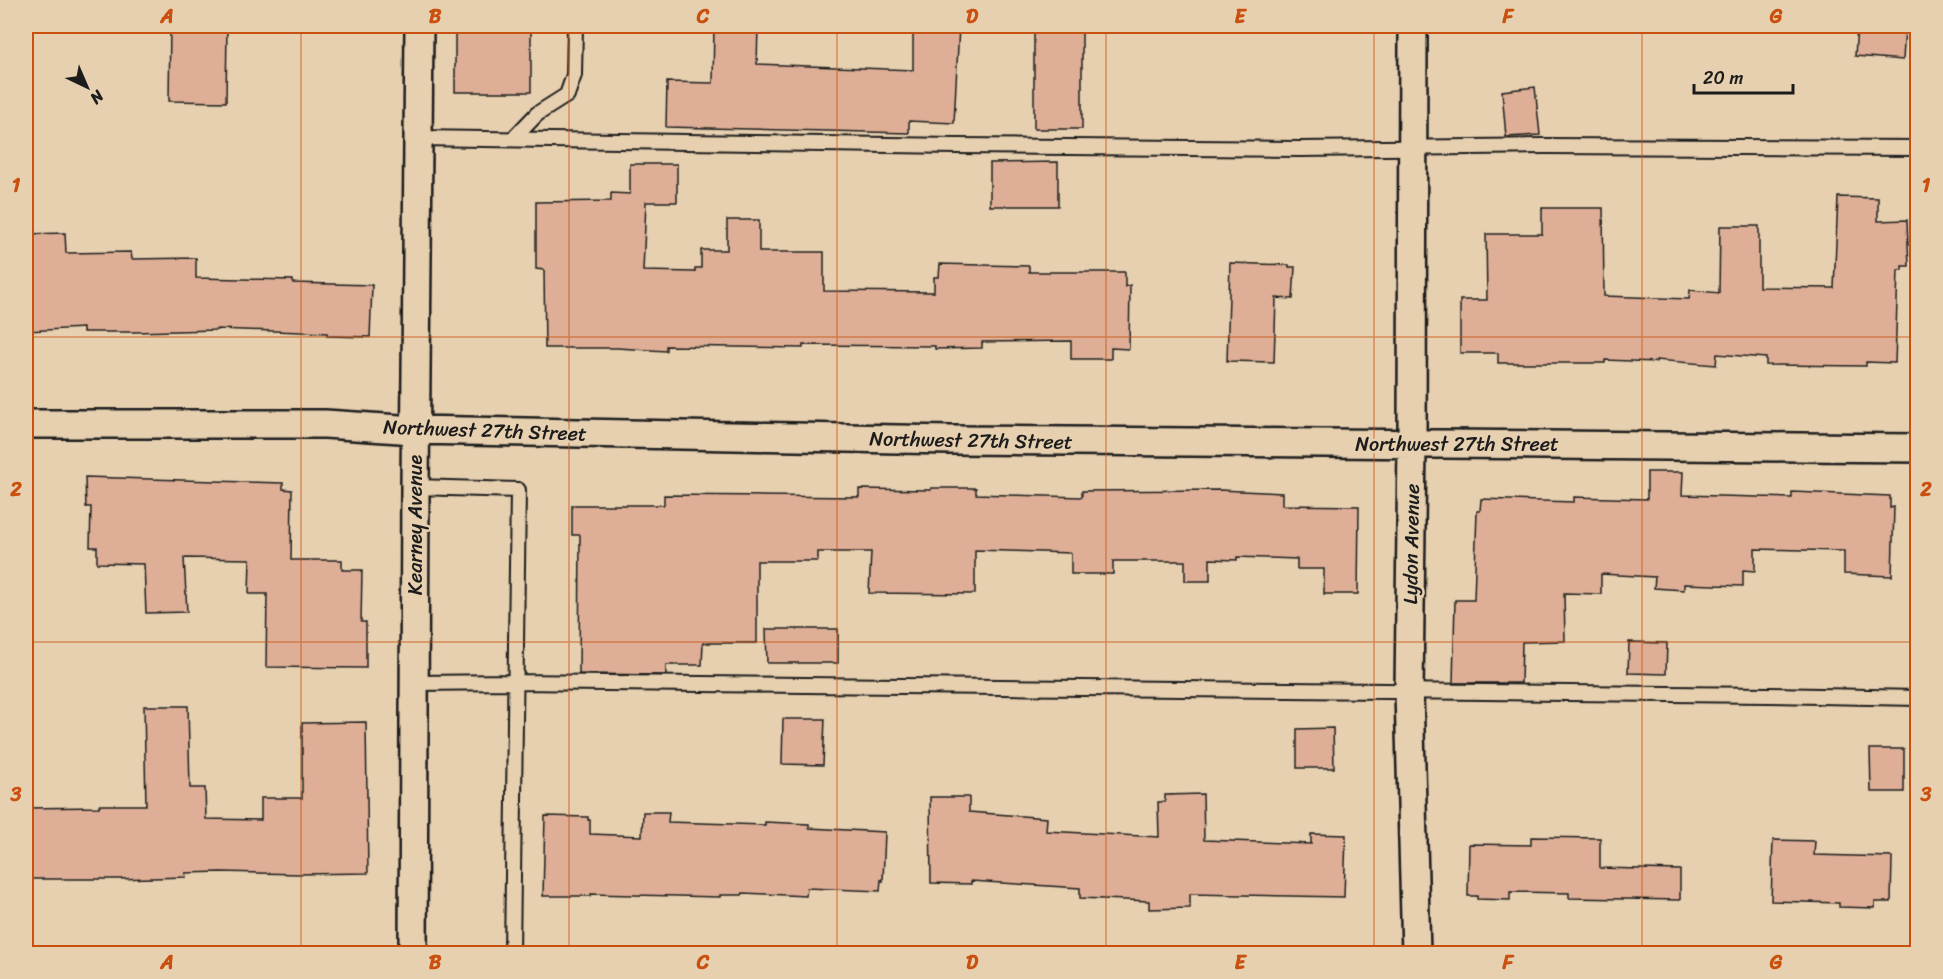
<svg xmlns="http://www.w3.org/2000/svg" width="1943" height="979" viewBox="0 0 1943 979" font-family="Sriracha,sans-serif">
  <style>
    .building { fill: #deaf96; stroke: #1c1c1c; stroke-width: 1.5 }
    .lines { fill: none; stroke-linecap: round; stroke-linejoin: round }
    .service-casing { stroke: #1c1c1c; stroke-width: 18 }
    .minor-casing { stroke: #1c1c1c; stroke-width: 32 }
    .service { stroke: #e7d0b0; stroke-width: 14 }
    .minor { stroke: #e7d0b0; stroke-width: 27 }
    .grid { fill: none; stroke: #c9500e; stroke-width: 1.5; stroke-opacity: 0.55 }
    .labels { text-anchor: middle; stroke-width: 5; stroke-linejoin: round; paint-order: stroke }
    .street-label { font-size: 20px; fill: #1c1c1c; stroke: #e7d0b0 }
    .neatline { fill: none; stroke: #c9500e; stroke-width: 2 }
    .grid-label { font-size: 20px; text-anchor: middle; font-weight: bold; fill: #c9500e }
  </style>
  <rect width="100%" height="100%" fill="#e7d0b0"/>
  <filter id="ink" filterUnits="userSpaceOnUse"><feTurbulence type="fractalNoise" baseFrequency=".0167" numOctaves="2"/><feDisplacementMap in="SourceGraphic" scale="12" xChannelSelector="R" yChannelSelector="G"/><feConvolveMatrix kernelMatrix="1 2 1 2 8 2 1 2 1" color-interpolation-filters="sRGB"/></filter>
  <g filter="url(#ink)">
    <!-- building -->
    <path class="building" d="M 170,26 L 227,26 L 226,102 L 169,101 Z
      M 455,26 L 531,26 L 531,92 L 455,92 Z
      M 714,26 L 758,26 L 757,64 L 913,70 L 913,26 L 959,26 L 954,123 L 909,121 L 909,133 L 666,127 L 667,82 L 713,83 Z
      M 1034,26 L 1082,26 L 1082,129 L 1034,129 Z
      M 1857,26 L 1905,26 L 1903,60 L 1855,56 Z
      M 1535,87 L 1540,135 L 1506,137 L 1502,91 Z
      M 1058,162 L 1058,206 L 990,206 L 990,163 Z
      M 630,164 L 677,164 L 677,202 L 646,202 L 643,271 L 695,272 L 695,268 L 701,268 L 701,250 L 727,250 L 727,220 L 759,220 L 759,252 L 824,252 L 824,291 L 934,292 L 934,277 L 939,277 L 940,264 L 1029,266 L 1029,272 L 1125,272 L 1125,287 L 1130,285 L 1129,349 L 1111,348 L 1111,359 L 1071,359 L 1071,341 L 982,342 L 982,348 L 935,349 L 935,346 L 803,345 L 803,348 L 666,346 L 666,351 L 617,348 L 545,348 L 544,270 L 536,269 L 536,202 L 611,201 L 611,193 L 630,194 Z
      M 1838,197 L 1878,198 L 1878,221 L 1907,220 L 1909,266 L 1902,266 L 1902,270 L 1898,270 L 1895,363 L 1866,362 L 1866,366 L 1766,365 L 1766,358 L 1717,354 L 1716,365 L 1656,360 L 1656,362 L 1605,360 L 1605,363 L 1498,363 L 1498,353 L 1460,353 L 1460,300 L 1487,300 L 1486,234 L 1542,234 L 1542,208 L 1603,208 L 1604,296 L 1689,299 L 1690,290 L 1719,293 L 1720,226 L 1759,226 L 1759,287 L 1834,288 Z
      M 65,233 L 66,253 L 131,252 L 132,259 L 196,258 L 196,278 L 293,280 L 293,283 L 372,285 L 370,337 L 327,336 L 327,333 L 217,329 L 217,330 L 133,332 L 83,332 L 83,328 L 26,331 L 26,234 Z
      M 1230,263 L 1289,265 L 1289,267 L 1295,267 L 1293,299 L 1276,298 L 1274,362 L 1227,361 Z
      M 1647,472 L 1683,472 L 1682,495 L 1792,498 L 1792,492 L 1890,496 L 1890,508 L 1894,507 L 1892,576 L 1844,574 L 1844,551 L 1755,549 L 1755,571 L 1743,570 L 1743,586 L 1684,584 L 1684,590 L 1654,588 L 1655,577 L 1601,574 L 1601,594 L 1564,593 L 1565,641 L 1522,642 L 1521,683 L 1453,683 L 1455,600 L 1474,600 L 1477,511 L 1480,511 L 1481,499 L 1574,502 L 1574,497 L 1647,499 Z
      M 85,477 L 283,483 L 283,489 L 292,490 L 291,560 L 342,560 L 342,570 L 362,570 L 361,622 L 366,622 L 366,668 L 266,667 L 267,594 L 249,594 L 250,559 L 184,558 L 187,612 L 146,613 L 144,564 L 97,563 L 97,547 L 90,547 L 91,507 L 86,507 Z
      M 931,488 L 976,488 L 976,494 L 1082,497 L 1082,491 L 1219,490 L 1282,493 L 1282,505 L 1359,506 L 1358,594 L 1324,594 L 1324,569 L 1297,569 L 1297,559 L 1237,557 L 1237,560 L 1210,559 L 1210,581 L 1185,581 L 1185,561 L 1113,561 L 1113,574 L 1071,574 L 1071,553 L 975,550 L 975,594 L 869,593 L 871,552 L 818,552 L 818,561 L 757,561 L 757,643 L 703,643 L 702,665 L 666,665 L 666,675 L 579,674 L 580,535 L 572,535 L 572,505 L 664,505 L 664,495 L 859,497 L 859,489 L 931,490 Z
      M 766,629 L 838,629 L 838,663 L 767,663 Z
      M 1629,642 L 1667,643 L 1666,674 L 1628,673 Z
      M 144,706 L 188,706 L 190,788 L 205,788 L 206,819 L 261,820 L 261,798 L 302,798 L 302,723 L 366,722 L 368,873 L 299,874 L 221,872 L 185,873 L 186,877 L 117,879 L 26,879 L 26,808 L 99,807 L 99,805 L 146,805 Z
      M 783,719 L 825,719 L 823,765 L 782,764 Z
      M 1333,728 L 1334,768 L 1297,768 L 1297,729 Z
      M 1870,749 L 1904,749 L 1904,792 L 1871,792 Z
      M 1203,794 L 1204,840 L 1311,844 L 1311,834 L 1346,835 L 1344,897 L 1190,894 L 1190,908 L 1149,909 L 1149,901 L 1080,898 L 1080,888 L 971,881 L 971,884 L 931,883 L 930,797 L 969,797 L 969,812 L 1047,818 L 1046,831 L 1159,837 L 1158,802 L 1165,802 L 1165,795 Z
      M 643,812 L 669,812 L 668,822 L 765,825 L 765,822 L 809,824 L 809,828 L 885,832 L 883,881 L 881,880 L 880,891 L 807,888 L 806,896 L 743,893 L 742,895 L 720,895 L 720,897 L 591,894 L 591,896 L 543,896 L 545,816 L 588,817 L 588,820 L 590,820 L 590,834 L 642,836 Z
      M 1531,837 L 1600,838 L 1600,868 L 1680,870 L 1680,900 L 1569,898 L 1569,893 L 1510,892 L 1510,900 L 1477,899 L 1477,896 L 1468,896 L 1469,844 L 1531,845 Z
      M 1773,840 L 1815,841 L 1814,855 L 1892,857 L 1891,902 L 1875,902 L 1875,908 L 1839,907 L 1839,903 L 1771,901 Z"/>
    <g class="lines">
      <defs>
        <path id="service" d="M 418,138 L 956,146 L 1301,149 L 1546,146 L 1918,148
          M 513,139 L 537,114 L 567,95 L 574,75 L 575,26
          M 415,487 L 518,490 L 512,954
          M 414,683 L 514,682 L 1769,695 L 1918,698"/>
        <path id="minor" d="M 1413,26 L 1412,444 L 1409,692 L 1416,954
          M 26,424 L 325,424 L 415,430 L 950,440 L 1918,448
          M 413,954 L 415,487 L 419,26"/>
      </defs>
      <!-- service casing -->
      <use href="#service" class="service-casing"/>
      <!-- minor casing -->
      <use href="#minor" class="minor-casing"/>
      <!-- service -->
      <use href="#service" class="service"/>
      <!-- minor -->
      <use href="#minor" class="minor"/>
    </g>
  </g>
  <!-- grid -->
  <path class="grid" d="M 301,26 L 301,954M 569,26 L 569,954M 837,26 L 837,954M 1106,26 L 1106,954M 1374,26 L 1374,954M 1642,26 L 1642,954M 26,337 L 1918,337M 26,642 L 1918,642"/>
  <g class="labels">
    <!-- street labels -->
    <g class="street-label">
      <text transform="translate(485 430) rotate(2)" y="7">Northwest 27th Street</text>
      <text transform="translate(971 440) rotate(1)" y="7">Northwest 27th Street</text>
      <text x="1457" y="451">Northwest 27th Street</text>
      <text transform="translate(415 525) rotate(-90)" y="7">Kearney Avenue</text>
      <text transform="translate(1411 544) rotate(-89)" y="7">Lydon Avenue</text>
    </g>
  </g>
  <!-- margin -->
  <rect width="1943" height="979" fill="none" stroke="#e7d0b0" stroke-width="66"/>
  <!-- north arrow -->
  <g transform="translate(87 87) rotate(136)" stroke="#e7d0b0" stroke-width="4.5" paint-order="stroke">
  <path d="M0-4.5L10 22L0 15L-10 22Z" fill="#1c1c1c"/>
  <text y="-9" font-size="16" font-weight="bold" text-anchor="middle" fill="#1c1c1c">N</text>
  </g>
  <!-- scale -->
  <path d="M1694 84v9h99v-9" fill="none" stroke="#1c1c1c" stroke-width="3"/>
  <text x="1703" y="84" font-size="18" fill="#1c1c1c" stroke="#e7d0b0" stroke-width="4.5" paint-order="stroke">20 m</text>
  <rect x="33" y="33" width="1877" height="913" class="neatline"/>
  <g class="grid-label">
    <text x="167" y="23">A</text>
    <text x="435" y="23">B</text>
    <text x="703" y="23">C</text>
    <text x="972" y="23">D</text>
    <text x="1240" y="23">E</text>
    <text x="1508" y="23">F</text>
    <text x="1776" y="23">G</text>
    <text x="16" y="192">1</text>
    <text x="1926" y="192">1</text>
    <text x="16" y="496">2</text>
    <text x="1926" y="496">2</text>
    <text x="16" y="801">3</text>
    <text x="1926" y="801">3</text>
    <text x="167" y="969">A</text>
    <text x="435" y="969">B</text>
    <text x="703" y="969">C</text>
    <text x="972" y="969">D</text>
    <text x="1240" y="969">E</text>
    <text x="1508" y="969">F</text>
    <text x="1776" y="969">G</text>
  </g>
</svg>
